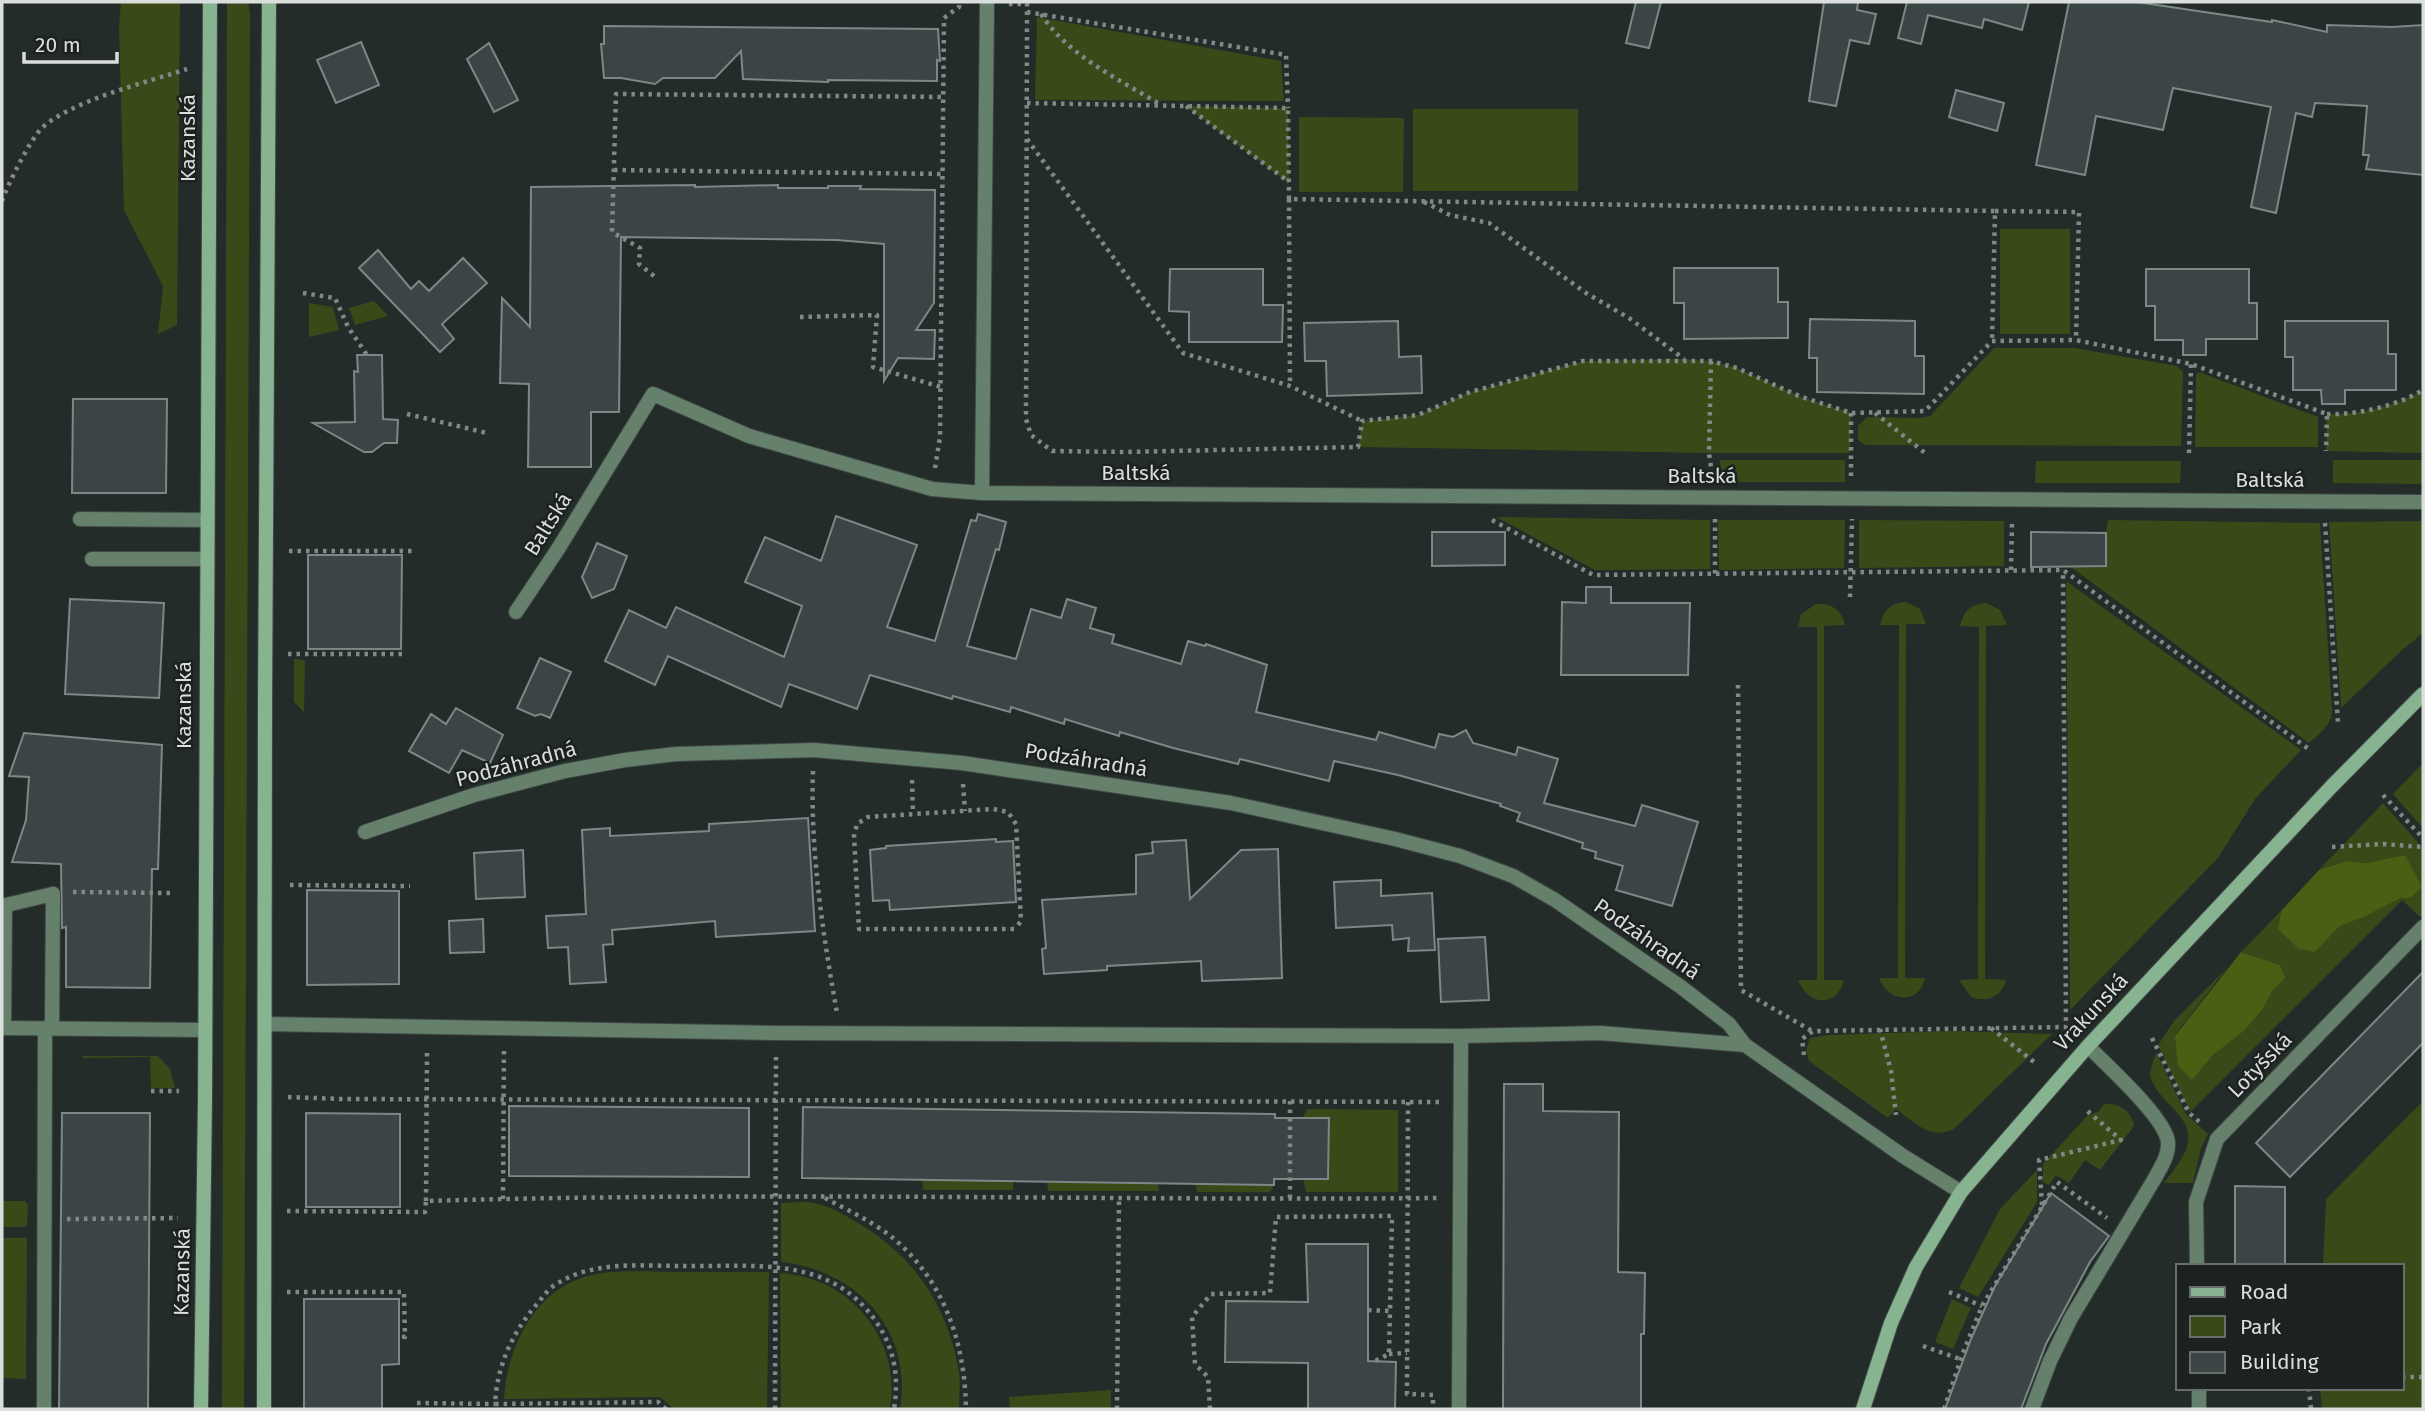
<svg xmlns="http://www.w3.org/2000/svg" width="2425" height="1411" viewBox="0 0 2425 1411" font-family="'Fira Sans',sans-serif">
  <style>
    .green { fill: #3a4918 }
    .forest { fill: #4a5f13 }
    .building { fill: #3c4546; stroke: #7d8788; stroke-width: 2 }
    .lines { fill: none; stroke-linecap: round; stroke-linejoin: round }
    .lane-casing { stroke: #414947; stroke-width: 16 }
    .street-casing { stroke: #414947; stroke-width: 16 }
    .secondary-casing { stroke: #414947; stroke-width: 16 }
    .path { stroke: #828887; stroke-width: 4.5; stroke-dasharray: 3.5 5; stroke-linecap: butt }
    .lane { stroke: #66816b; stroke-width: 14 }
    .street { stroke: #66816b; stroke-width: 14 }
    .secondary { stroke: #87b390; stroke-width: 14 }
    .labels { text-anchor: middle; stroke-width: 5; stroke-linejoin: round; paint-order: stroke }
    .street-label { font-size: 21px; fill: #dadfde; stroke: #1b2220 }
  </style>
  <rect width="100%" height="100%" fill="#242c2a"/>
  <!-- green -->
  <path class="green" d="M 121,2 L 180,2 L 177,325 L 158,334 L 163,286 L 124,210 L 119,27 Z
    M 227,2 L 248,2 L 250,14 L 244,1409 L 222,1409 Z
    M 1037,17 L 1281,61 L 1284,101 L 1035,100 Z
    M 1185,106 L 1288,108 L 1289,183 Z
    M 1413,109 L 1578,109 L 1578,191 L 1413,191 Z
    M 1299,117 L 1404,118 L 1403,192 L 1299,192 Z
    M 2000,229 L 2070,229 L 2070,334 L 2000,334 Z
    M 374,301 L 388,316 L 355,325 L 349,308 Z
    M 309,303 L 333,307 L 339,330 L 309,337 Z
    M 1994,348 L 2075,348 L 2177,366 L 2183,372 L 2181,446 L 1865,445 L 1858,440 L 1858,426 L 1867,417 L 1920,418 L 1930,416 Z
    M 1679,359 L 1711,361 L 1737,368 L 1799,396 L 1851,413 L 1850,453 L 1709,453 L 1358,447 L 1362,421 L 1418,415 L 1470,392 L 1583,361 Z
    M 2199,372 L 2318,417 L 2318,447 L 2195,447 L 2196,375 Z
    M 2423,390 L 2423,453 L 2326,451 L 2327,414 C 2357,415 2397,406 2423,390 Z
    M 1720,460 L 1845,460 L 1845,482 L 1719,482 Z
    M 2333,460 L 2423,460 L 2423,484 L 2333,483 Z
    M 2036,461 L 2181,461 L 2180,483 L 2035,483 Z
    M 1496,517 L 1710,520 L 1710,569 L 1595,570 Z
    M 1718,520 L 1845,520 L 1844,568 L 1719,570 Z
    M 1859,520 L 2004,521 L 2004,566 L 1859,568 Z
    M 2108,520 L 2320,523 L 2332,711 C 2332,725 2319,734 2309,743 L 2071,567 L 2106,566 L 2106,533 Z
    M 2423,521 L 2423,633 L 2401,651 L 2341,708 L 2329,522 Z
    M 2066,581 L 2301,750 L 2255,799 L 2218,858 L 2070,1010 Z
    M 1906,602 L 1920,609 L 1926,624 L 1906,624 L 1905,978 L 1925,978 C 1919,1006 1888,1002 1879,978 L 1898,978 L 1899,625 L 1880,625 C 1884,610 1890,603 1906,602 Z
    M 1986,603 L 2000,610 L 2007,625 L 1986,626 L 1985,979 L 2006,980 C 2002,997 1987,1003 1971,997 L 1959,980 L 1978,979 L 1979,627 L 1960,626 C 1964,611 1970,604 1986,603 Z
    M 1816,604 C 1832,603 1842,610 1845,625 L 1824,626 L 1824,980 L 1844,980 C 1837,1009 1807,1005 1798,980 L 1817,980 L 1817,627 L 1798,627 L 1801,614 Z
    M 294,659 L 305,660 L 304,712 L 294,702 Z
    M 2423,763 L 2423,828 L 2393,794 Z
    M 2383,803 L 2423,848 L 2423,914 L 2420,917 L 2402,900 L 2190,1112 L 2158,1045 L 2174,1021 L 2227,968 L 2175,1035 L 2192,1079 L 2212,1056 L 2245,1030 L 2263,1009 L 2272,991 L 2280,965 L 2241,952 L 2281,911 L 2278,929 L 2315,952 L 2340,926 L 2364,917 L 2401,898 L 2410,898 L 2405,855 L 2366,863 L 2346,861 L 2319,870 Z
    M 1952,1031 L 2052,1034 L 1954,1129 C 1929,1140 1916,1123 1896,1109 L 1888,1118 L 1809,1061 L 1806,1049 L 1810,1038 L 1828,1035 Z
    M 2156,1052 L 2186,1114 L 2208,1134 L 2201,1148 L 2193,1183 L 2164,1183 C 2178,1164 2199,1143 2182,1119 C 2174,1108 2164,1100 2156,1089 C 2154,1084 2150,1079 2150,1074 C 2151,1067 2154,1058 2156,1052 Z
    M 83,1056 L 158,1056 L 170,1069 L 175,1088 L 151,1088 L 150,1057 L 83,1058 Z
    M 2423,1101 L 2423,1409 L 2322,1409 L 2320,1388 L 2402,1388 L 2402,1266 L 2323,1266 L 2326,1199 Z
    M 2104,1104 C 2120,1103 2130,1110 2134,1125 L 2131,1130 L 2100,1170 L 2085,1160 L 2069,1183 L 2056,1175 L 2049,1185 L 2043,1182 L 2043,1164 L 2087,1116 L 2098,1112 Z
    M 1307,1109 L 1398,1110 L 1398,1192 L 1306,1192 L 1303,1179 L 1328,1178 L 1329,1118 L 1303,1118 Z
    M 2037,1170 L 2037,1202 L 1978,1297 L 1959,1288 L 2000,1209 Z
    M 922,1180 L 1013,1181 L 1013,1190 L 923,1190 Z
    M 1047,1182 L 1158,1184 L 1159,1191 L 1048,1191 Z
    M 1196,1184 L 1274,1185 L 1270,1192 L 1197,1192 Z
    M 2,1201 L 25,1201 L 28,1205 L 27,1224 L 25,1227 L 2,1227 Z
    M 781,1203 C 792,1203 803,1201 813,1203 C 827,1205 841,1213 853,1220 C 911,1253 945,1300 958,1366 C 961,1380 959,1395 959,1409 L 900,1409 C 913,1331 858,1270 781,1262 Z
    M 2,1238 L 27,1238 L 26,1379 L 2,1378 Z
    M 769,1272 L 767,1409 L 674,1409 L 660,1397 L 504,1399 C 506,1357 527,1306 566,1285 C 597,1267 638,1272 672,1272 C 704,1272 737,1272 769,1272 Z
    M 780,1273 C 850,1277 902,1339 890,1409 L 781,1409 Z
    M 1952,1299 L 1971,1308 L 1953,1349 L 1935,1342 Z
    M 1111,1390 L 1111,1409 L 1010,1409 L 1009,1397 Z"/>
  <!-- forest -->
  <path class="forest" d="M 2405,855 L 2422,887 L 2410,898 L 2401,898 L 2364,917 L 2340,926 L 2315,952 L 2299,949 L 2278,929 L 2281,911 L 2319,870 L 2346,861 L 2366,863 Z
    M 2241,952 L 2280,965 L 2285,978 L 2272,991 L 2263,1009 L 2245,1030 L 2212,1056 L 2192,1080 L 2178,1066 L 2175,1036 Z"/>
  <!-- building -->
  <path class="building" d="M 1636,2 L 1661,2 L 1649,48 L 1626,43 Z
    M 1824,2 L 1858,2 L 1857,10 L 1876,14 L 1869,44 L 1850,40 L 1836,106 L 1809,101 Z
    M 1907,2 L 2029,2 L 2022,30 L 1984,19 L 1982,28 L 1928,15 L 1921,44 L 1898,38 Z
    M 2069,2 L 2137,2 L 2272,22 L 2272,20 L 2327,32 L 2327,25 L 2392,27 L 2423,25 L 2423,175 L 2366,169 L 2369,155 L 2363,155 L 2367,106 L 2315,103 L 2312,117 L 2296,113 L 2276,213 L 2251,207 L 2271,107 L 2173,88 L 2163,130 L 2096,116 L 2085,175 L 2036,165 Z
    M 604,26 L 938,29 L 940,61 L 937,60 L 937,81 L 828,80 L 828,82 L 743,79 L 741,51 L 715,78 L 663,78 L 655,84 L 621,78 L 604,78 L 601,44 L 604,44 Z
    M 361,42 L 379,85 L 336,103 L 317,60 Z
    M 489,43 L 518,100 L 494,112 L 467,59 Z
    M 1956,90 L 2004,103 L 1997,131 L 1949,117 Z
    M 695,185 L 695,187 L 778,185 L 778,188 L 828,188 L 828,186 L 861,186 L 860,189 L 935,190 L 934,303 L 916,330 L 935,330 L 934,359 L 898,358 L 884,381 L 884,244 L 837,240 L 621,237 L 619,412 L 591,412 L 591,467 L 528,467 L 529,384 L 500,383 L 502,298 L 530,327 L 531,187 Z
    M 378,250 L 411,289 L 419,281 L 429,291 L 463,258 L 487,283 L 442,324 L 454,339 L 440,352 L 359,268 Z
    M 1674,268 L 1778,268 L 1778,302 L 1788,302 L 1788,338 L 1684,339 L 1684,303 L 1674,303 Z
    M 1170,269 L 1263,269 L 1263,305 L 1283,305 L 1282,342 L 1189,342 L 1189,312 L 1169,311 Z
    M 2146,269 L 2249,269 L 2249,303 L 2257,303 L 2257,339 L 2206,339 L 2206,355 L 2183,355 L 2183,340 L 2155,340 L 2155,306 L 2146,306 Z
    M 1810,319 L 1915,321 L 1915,356 L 1924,356 L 1924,394 L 1817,392 L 1817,358 L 1809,358 Z
    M 1398,321 L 1399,357 L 1421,356 L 1422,393 L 1327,396 L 1326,361 L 1305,361 L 1304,323 Z
    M 2285,321 L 2388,321 L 2388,354 L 2396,354 L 2396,390 L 2345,390 L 2345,404 L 2322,404 L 2321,390 L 2293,390 L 2293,357 L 2285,357 Z
    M 357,355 L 382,355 L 383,419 L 398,420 L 397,443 L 384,443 L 372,452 L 364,452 L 313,423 L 355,422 L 354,371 L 358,372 Z
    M 73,399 L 167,399 L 166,493 L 72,493 Z
    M 978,514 L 1006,522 L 999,550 L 996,549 L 967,646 L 1016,659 L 1031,609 L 1061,618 L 1067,599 L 1096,608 L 1090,628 L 1114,635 L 1112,643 L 1181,664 L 1188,641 L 1205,646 L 1206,644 L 1267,665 L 1256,712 L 1376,740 L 1379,732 L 1435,748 L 1439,734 L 1453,737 L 1466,730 L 1473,743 L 1516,755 L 1518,747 L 1558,759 L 1544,803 L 1635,826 L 1642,805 L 1698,822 L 1672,906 L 1616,890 L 1623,866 L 1595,858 L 1596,852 L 1582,848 L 1583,843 L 1517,821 L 1520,813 L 1500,806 L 1501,804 L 1398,775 L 1334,761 L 1329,781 L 1240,759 L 1238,764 L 1173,748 L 1120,732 L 1119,736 L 1065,719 L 1064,724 L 1011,707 L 1010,712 L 953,696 L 952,699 L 870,675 L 857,709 L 789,684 L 781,707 L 668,656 L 655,685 L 605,661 L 629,610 L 666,628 L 676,607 L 784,657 L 802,606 L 745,582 L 765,537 L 821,561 L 836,516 L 917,545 L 887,627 L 935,641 L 971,520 L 976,521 Z
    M 1432,532 L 1505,532 L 1505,565 L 1432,566 Z
    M 2031,532 L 2106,533 L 2106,566 L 2031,567 Z
    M 597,543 L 627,556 L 614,589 L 592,598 L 582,577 Z
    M 308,555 L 402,555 L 401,649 L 308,649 Z
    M 1586,587 L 1611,587 L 1611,603 L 1690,603 L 1688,675 L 1561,675 L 1562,602 L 1586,603 Z
    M 70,599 L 164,603 L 159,698 L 65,694 Z
    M 540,658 L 571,672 L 550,718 L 541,714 L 535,716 L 517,708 Z
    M 456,708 L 503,735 L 490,763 L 462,750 L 449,773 L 409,751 L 431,714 L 446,724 Z
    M 24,733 L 162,745 L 158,869 L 152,869 L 150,988 L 66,987 L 66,927 L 62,928 L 61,864 L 12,862 L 26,820 L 29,777 L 9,776 Z
    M 808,818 L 815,931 L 716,937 L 715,921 L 612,930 L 613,944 L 603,945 L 606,982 L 570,984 L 568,947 L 548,948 L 546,916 L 586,914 L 582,830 L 610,828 L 610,836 L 709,831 L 709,824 Z
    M 996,839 L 996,842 L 1013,841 L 1016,902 L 890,910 L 889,900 L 873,901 L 870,850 L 886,848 L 886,846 Z
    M 1186,840 L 1190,899 L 1241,850 L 1278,849 L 1282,978 L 1202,981 L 1201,961 L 1107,966 L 1107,970 L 1044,974 L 1042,949 L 1046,948 L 1042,900 L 1136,894 L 1136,855 L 1153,853 L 1152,842 Z
    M 523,850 L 525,897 L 476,899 L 474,853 Z
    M 1381,880 L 1381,896 L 1432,893 L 1435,950 L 1408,951 L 1409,938 L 1393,940 L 1392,925 L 1336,928 L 1334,882 Z
    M 307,890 L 399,891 L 399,984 L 307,985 Z
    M 483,919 L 484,952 L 450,953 L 449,921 Z
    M 1485,937 L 1489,1000 L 1441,1002 L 1438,939 Z
    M 2423,972 L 2423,1043 L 2290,1177 L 2256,1143 Z
    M 1504,1084 L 1543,1084 L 1543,1111 L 1619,1112 L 1618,1272 L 1645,1273 L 1644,1334 L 1641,1334 L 1641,1409 L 1503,1409 Z
    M 509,1106 L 749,1108 L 749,1177 L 509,1176 Z
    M 803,1107 L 1275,1114 L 1275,1118 L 1329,1118 L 1328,1179 L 1274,1179 L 1274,1185 L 802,1178 Z
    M 62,1113 L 150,1113 L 148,1409 L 59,1409 Z
    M 306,1113 L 400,1114 L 400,1207 L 306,1207 Z
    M 2235,1186 L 2285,1187 L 2285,1266 L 2235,1266 Z
    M 2051,1193 L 2109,1236 L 2090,1262 L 2046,1344 L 2021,1409 L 1945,1409 L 1971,1339 L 1995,1286 Z
    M 1306,1244 L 1368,1244 L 1368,1361 L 1396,1362 L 1395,1409 L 1308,1409 L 1308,1363 L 1225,1362 L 1226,1301 L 1308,1302 Z
    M 304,1299 L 399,1299 L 399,1364 L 382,1365 L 382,1409 L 304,1409 Z"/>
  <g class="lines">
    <defs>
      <path id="lane" d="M 80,519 L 206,520
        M 92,559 L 206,559
        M 4,1028 L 5,906
        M 52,1028 L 53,894
        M 44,1409 L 45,1028
        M 1459,1409 L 1461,1036"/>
      <path id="street" d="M 987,2 L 982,493 L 2423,502
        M 516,612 L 558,549 L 653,394 L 749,436 L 932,489 L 982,493
        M 365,832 L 474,795 L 565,771 L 625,760 L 676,754 L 814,750 L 962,763 L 1231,803 L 1395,839 L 1460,856 L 1513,876 L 1555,900 L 1681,987 L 1729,1024 L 1745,1045 L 1903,1156 L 1961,1192
        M 2,906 L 53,894
        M 265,1024 L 776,1033 L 1461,1036 L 1600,1033 L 1745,1045
        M 2,1028 L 205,1030
        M 2197,1266 L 2196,1202 L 2217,1139 L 2423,927
        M 2199,1388 L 2199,1409
        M 2032,1409 L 2050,1361 L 2071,1318 L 2155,1178 C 2161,1167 2169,1155 2168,1142 C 2165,1117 2106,1065 2088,1046"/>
      <path id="secondary" d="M 201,1409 L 205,1098 L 210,2
        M 264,1409 L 265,705 L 269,2
        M 1863,1409 L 1891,1323 L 1916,1267 L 1961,1192 L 2088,1046 L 2332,786 L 2423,694"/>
    </defs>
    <!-- lane casing -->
    <use href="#lane" class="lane-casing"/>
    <!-- street casing -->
    <use href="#street" class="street-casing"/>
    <!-- secondary casing -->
    <use href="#secondary" class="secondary-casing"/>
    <!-- path -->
    <path class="path" d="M 1009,4 L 1027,4 L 1026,419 L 1031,435 L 1052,451 L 1125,452 L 1358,447 L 1362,421 L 1418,415 L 1470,392 L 1583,361 L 1711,361 L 1737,368 L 1799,396 L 1851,413 L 1925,411 L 1992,341 L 2076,340 L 2191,364 L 2327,414 L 2326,451
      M 1027,12 L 1286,55 L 1288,108
      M 1041,14 C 1068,56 1119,79 1161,105
      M 1027,103 L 1288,108 L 1289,199 L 1995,211 L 1992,341
      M 1186,106 L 1289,182
      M 1027,139 L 1183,353 L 1290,386 L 1362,421
      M 614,170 L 943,174
      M 1289,199 L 1290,386
      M 2,201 C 7,186 30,140 41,129 C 69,101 148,82 187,69
      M 1424,202 L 1450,215 L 1489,223 L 1586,293 L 1629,318 L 1684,359
      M 1995,211 L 2079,212 L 2076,340
      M 654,276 L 639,264 L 640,248 L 612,232 L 616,94 L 943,97
      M 303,293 L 335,298 L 348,327 L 367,355
      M 800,317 L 877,315 L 873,367 L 941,387
      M 1711,361 L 1709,453 L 1712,475
      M 1851,413 L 1851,479
      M 1875,413 L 1925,453
      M 407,414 L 487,433
      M 2327,414 C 2357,415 2397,406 2423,390
      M 2189,453 L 2191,364
      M 935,468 L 940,437 L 944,18 L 959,7 L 959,2
      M 1715,519 L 1715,574
      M 1492,520 L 1593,575 L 2063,570 L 2310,750
      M 2325,523 L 2338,723
      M 289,551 L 413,551
      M 2011,570 L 2012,522
      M 1850,597 L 1852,519
      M 288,654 L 406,654
      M 1738,685 L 1741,990 L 1812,1031
      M 813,771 C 810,850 823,935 837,1013
      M 912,780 L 913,814
      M 963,784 L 965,811
      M 2383,795 L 2423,838
      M 2332,847 L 2383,844 L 2423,847
      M 290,885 L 410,886
      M 73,892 L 170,893
      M 1014,929 L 859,929 L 854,836 L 857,824 L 868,817 L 993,809 L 1008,812 L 1016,824 L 1021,921 L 1016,928
      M 1991,1028 L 2034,1062
      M 1880,1029 L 1891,1071 L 1896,1115
      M 2152,1038 L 2189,1113 L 2202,1124
      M 1804,1055 L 1802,1039 L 1813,1031 L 2066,1027 L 2063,570
      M 151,1091 L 179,1091
      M 288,1097 L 341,1099 L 1441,1102
      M 1408,1102 L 1407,1394 L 1433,1395 L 1433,1409
      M 825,1198 C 851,1212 881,1225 903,1247 C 948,1291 965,1348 966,1409
      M 1290,1198 L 1290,1101
      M 503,1199 L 504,1049
      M 426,1201 L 427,1048
      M 2042,1205 L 2039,1160 L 2121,1140 L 2085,1109
      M 287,1211 L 425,1212 L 426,1201 C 763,1191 1101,1201 1438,1198
      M 67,1219 L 178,1218
      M 287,1292 L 404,1292 L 405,1337 L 400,1336
      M 1949,1292 L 1982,1306
      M 1368,1310 L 1390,1311 L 1389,1354 L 1375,1361
      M 1923,1346 L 1960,1359
      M 1389,1354 L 1407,1353
      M 2402,1377 L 2423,1377
      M 2309,1388 L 2311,1409
      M 417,1403 L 495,1404
      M 666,1409 L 658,1402 L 495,1404 C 497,1366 512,1333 537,1304 C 543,1297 548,1289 555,1285 C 592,1260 642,1266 684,1266 C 757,1267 831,1255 877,1323 C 895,1350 899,1378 894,1409
      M 775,1409 L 776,1055
      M 1117,1409 L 1119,1197
      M 1210,1409 L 1208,1377 L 1195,1364 L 1192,1317 L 1211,1294 L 1270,1293 L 1276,1217 L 1392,1216 L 1390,1311
      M 1944,1409 L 1963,1353 L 1982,1306 L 2057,1182 L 2107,1218"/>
    <!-- lane -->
    <use href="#lane" class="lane"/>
    <!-- street -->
    <use href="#street" class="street"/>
    <!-- secondary -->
    <use href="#secondary" class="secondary"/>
  </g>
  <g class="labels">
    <!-- street labels -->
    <g class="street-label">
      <text transform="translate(188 138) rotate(-90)" y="7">Kazanská</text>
      <text x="1136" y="480">Baltská</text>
      <text x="1702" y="483">Baltská</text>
      <text x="2270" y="487">Baltská</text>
      <text transform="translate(548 524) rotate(-58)" y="7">Baltská</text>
      <text transform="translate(184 705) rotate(-90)" y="7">Kazanská</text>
      <text transform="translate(1086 760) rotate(9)" y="7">Podzáhradná</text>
      <text transform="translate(516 764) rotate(-15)" y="7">Podzáhradná</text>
      <text transform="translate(1647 939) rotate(35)" y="7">Podzáhradná</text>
      <text transform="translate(2091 1012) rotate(-47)" y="7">Vrakunská</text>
      <text transform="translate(2260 1065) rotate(-46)" y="7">Lotyšská</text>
      <text transform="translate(182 1272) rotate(-89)" y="7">Kazanská</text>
    </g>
  </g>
  <!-- border -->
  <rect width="2425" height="1411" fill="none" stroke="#dadfde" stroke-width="7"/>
  <!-- legend -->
  <rect x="2176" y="1264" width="228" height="126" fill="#1b2220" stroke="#676e6c" stroke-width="2"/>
  <rect x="2190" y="1287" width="35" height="10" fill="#87b390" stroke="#676e6c" stroke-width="2"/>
  <text x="2240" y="1299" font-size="21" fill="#dadfde">Road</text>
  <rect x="2190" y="1316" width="35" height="21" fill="#3a4918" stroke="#676e6c" stroke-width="2"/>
  <text x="2240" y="1334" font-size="21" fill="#dadfde">Park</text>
  <rect x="2190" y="1352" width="35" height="21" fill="#3c4546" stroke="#676e6c" stroke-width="2"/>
  <text x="2240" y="1369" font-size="21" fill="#dadfde">Building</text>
  <!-- scale -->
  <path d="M24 52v10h93v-10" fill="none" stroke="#dadfde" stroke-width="3.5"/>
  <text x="35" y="52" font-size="21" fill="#dadfde" stroke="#1b2220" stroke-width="5" paint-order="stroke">20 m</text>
</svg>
